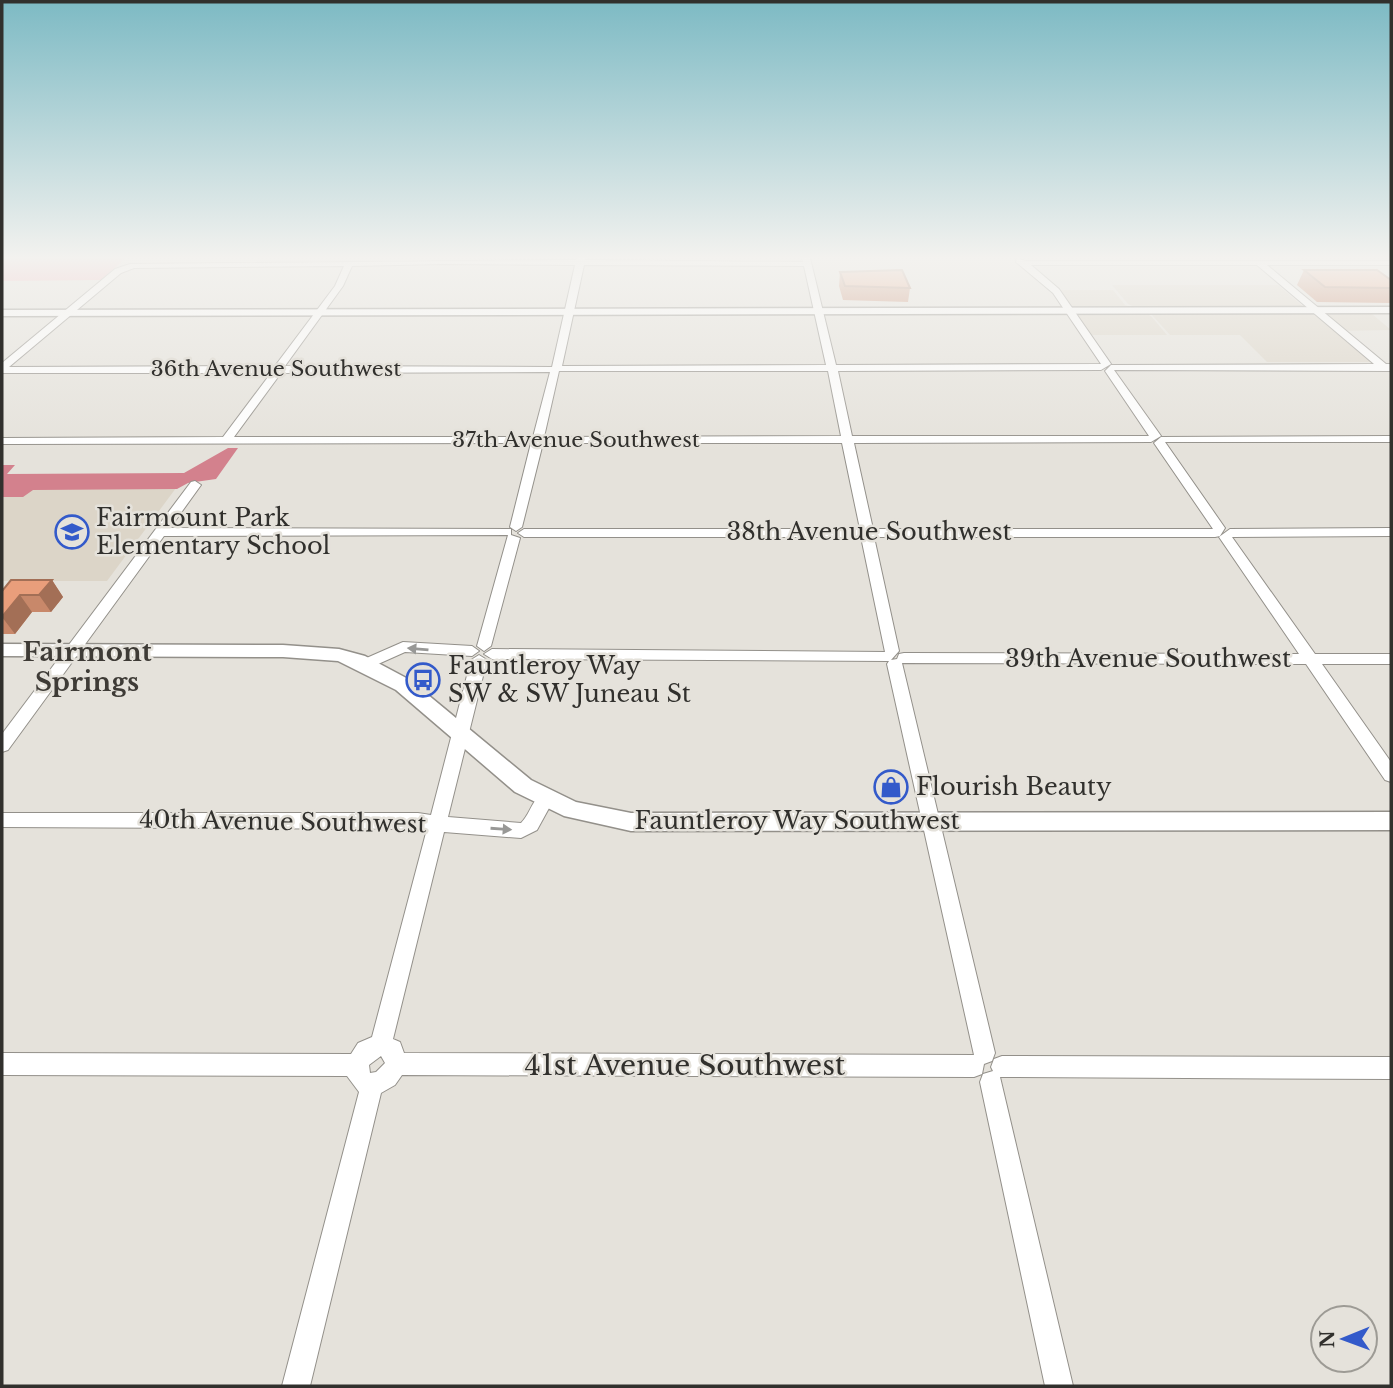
<svg xmlns="http://www.w3.org/2000/svg" width="1393" height="1388" viewBox="0 0 1393 1388" font-family="'Libre Baskerville',serif">
  <style>
    .built { fill: #dcd5c8 }
    .green { fill: #f7a9b3 }
    .forest { fill: #d3818d }
    .lines { fill: none; stroke-linecap: round; stroke-linejoin: round }
    .minor-casing { stroke: #93908a; stroke-width: 2 }
    .major-casing { stroke: #93908a; stroke-width: 3 }
    .minor { fill: #fff; fill-rule: evenodd }
    .major { fill: #fff; fill-rule: evenodd }
    .wall { fill: #c8886a }
    .shaded-wall { fill: #a36f56 }
    .building { fill: #e99e7b; stroke: #a36f56; stroke-width: 2 }
    .oneway { fill: #989896 }
    .labels { text-anchor: middle; stroke-width: 5; stroke-linejoin: round; paint-order: stroke }
    .far-street-label { font-size: 21px; fill: #31302d; stroke: #e5e2db }
    .poi-label { font-size: 24px; fill: #31302d; stroke: #e5e2db; text-anchor: start }
    .street-label { font-size: 24px; fill: #31302d; stroke: #e5e2db }
    .neighbourhood-label { font-size: 26px; font-weight: bold; fill: #3e3b36; stroke: #e5e2db }
    .near-street-label { font-size: 28px; fill: #31302d; stroke: #e5e2db }
  </style>
  <rect width="100%" height="100%" fill="#e5e2db"/>
  <!-- built -->
  <path class="built" d="M 1112,285 L 1278,285 L 1313,315 L 1372,314 L 1391,330 L 1334,331 L 1371,362 L 1267,362 L 1240,335 L 1170,335 L 1152,315 L 1128,304 Z
    M 1060,290 L 1113,290 L 1125,305 L 1151,316 L 1167,335 L 1091,335 Z
    M 2,484 L 179,484 L 107,581 L 2,581 Z"/>
  <!-- green -->
  <path class="green" d="M 2,258 L 126,258 L 101,280 L 2,281 Z"/>
  <!-- forest -->
  <path class="forest" d="M 228,448 L 238,448 L 216,479 L 188,483 L 177,489 L 33,490 L 23,497 L 2,497 L 2,465 L 15,465 L 7,474 L 184,473 Z"/>
  <g class="lines">
    <defs>
      <path id="minor" d="M 577,258 L 585,258 L 585,260 L 803,262 L 802,258 L 810,258 L 836,365 L 1101,364 L 1053,293 L 1016,262 L 1017,258 L 1025,261 L 1391,261 L 1391,265 L 1267,265 L 1386,364 L 1391,364 L 1390,371 L 1114,370 L 1161,436 L 1151,442 L 854,443 L 873,529 L 1213,529 L 1154,443 L 1161,437 L 1391,436 L 1391,442 L 1165,442 L 1225,528 L 1220,536 L 1215,537 L 874,537 L 899,651 L 891,660 L 897,659 L 899,654 L 904,653 L 1299,654 L 1219,537 L 1230,529 L 1391,528 L 1391,536 L 1232,537 L 1315,654 L 1391,654 L 1391,664 L 1322,664 L 1391,762 L 1391,782 L 1385,780 L 1306,664 L 902,663 L 995,1053 L 992,1061 L 984,1064 L 982,1074 L 974,1077 L 402,1075 L 395,1085 L 381,1093 L 310,1386 L 282,1386 L 359,1092 L 347,1076 L 2,1075 L 2,1053 L 351,1054 L 358,1043 L 372,1037 L 427,829 L 2,827 L 2,813 L 418,813 L 431,815 L 471,660 L 479,655 L 487,660 L 448,817 L 521,823 C 532,813 534,789 551,794 L 554,799 L 537,830 L 521,838 L 444,832 L 393,1039 L 400,1042 L 404,1053 L 974,1055 L 887,664 L 889,661 L 492,659 L 484,654 L 492,649 L 885,652 L 861,537 L 524,537 L 518,533 L 524,529 L 860,529 L 842,443 L 543,443 L 522,527 L 516,531 L 510,527 L 531,443 L 2,444 L 2,438 L 223,437 L 271,373 L 2,373 L 2,363 L 115,269 L 130,264 L 576,260 ZM 442,264 L 575,265 L 552,367 L 285,366 L 343,286 L 352,266 ZM 584,265 L 804,266 L 826,365 L 562,366 ZM 1031,265 L 1257,265 L 1374,364 L 1111,365 L 1105,371 L 1149,436 L 852,436 L 838,371 L 1101,370 L 1111,364 L 1059,289 ZM 344,266 L 335,286 L 275,366 L 9,367 L 121,273 L 134,268 ZM 559,371 L 828,371 L 841,436 L 544,437 ZM 550,372 L 533,437 L 234,437 L 281,373 ZM 381,1056 L 385,1063 L 376,1072 L 370,1073 L 369,1065 Z
        M 195,481 L 201,485 L 170,528 L 511,529 L 511,535 L 520,538 L 491,646 L 484,651 L 477,646 L 508,535 L 164,536 L 8,750 L 2,752 L 2,734 L 191,482 Z
        M 403,642 L 472,646 L 479,651 L 472,656 L 405,652 L 367,669 L 359,664 L 362,660 Z
        M 1002,1056 L 1391,1057 L 1391,1079 L 1000,1077 L 1073,1386 L 1045,1386 L 980,1082 L 983,1074 L 993,1071 L 991,1067 L 994,1059 Z"/>
      <path id="major" d="M 1391,307 L 1391,313 L 2,316 L 2,310 Z
        M 2,644 L 283,645 L 339,649 L 365,656 L 410,680 L 531,780 L 576,802 L 631,813 L 1391,812 L 1391,830 L 631,831 L 564,816 L 515,792 L 396,690 L 338,661 L 283,657 L 2,656 Z"/>
    </defs>
    <!-- minor casing -->
    <use href="#minor" class="minor-casing"/>
    <!-- major casing -->
    <use href="#major" class="major-casing"/>
    <!-- minor -->
    <use href="#minor" class="minor"/>
    <!-- major -->
    <use href="#major" class="major"/>
  </g>
  <!-- wall -->
  <path class="wall" d="M 1304,270 L 1391,280 L 1391,303 L 1317,302 L 1297,285 Z
    M 840,272 L 910,288 L 908,302 L 843,300 L 839,286 Z
    M 52,580 L 63,597 L 51,612 L 32,612 L 15,634 L 2,634 L 2,591 Z"/>
  <!-- shaded-wall -->
  <path class="shaded-wall" d="M 52,580 L 63,597 L 51,612 L 39,595 Z
    M 20,595 L 32,612 L 15,634 L 2,617 Z"/>
  <!-- building -->
  <path class="building" d="M 902,270 L 910,288 L 845,286 L 840,272 Z
    M 1304,270 L 1377,270 L 1391,280 L 1391,288 L 1325,287 Z
    M 11,580 L 52,580 L 39,595 L 20,595 L 2,617 L 2,591 Z"/>
  <!-- one-way arrows -->
  <defs><path id="oneway-solid" d="M-6-.8H1V-3.2L6.5 0L1 3.2V.8H-6Z" transform="scale(1.75)"/></defs>
  <g class="oneway">
    <use href="#oneway-solid" transform="translate(418 649) rotate(-175)"/>
    <use href="#oneway-solid" transform="translate(501 829) rotate(4)"/>
  </g>
  <!-- sky -->
  <linearGradient id="sky" x2="0" y2="1"><stop stop-color="#7dbac4"/><stop offset="0.57" stop-color="#f3f2ef"/><stop offset="1" stop-color="#f3f2ef" stop-opacity="0"/></linearGradient>
  <rect width="1393" height="452" fill="url(#sky)"/>
  <!-- icons -->
  <defs>
    <symbol id="school-ring" viewBox="-11 -11 22 22"><circle r="9.5" fill="#e5e2db" stroke="#335aca" stroke-width="1.5"/><path d="M0-5L7-2L0 1L-7-2ZM-4 1L0 2.5L4 1V4Q0 6-4 4Z" fill="#335aca"/></symbol>
    <symbol id="bus-ring" viewBox="-11 -11 22 22"><circle r="9.5" fill="#e5e2db" stroke="#335aca" stroke-width="1.5"/><path d="M-5-6H5V4H4V6H2V4H-2V6H-4V4H-5ZM-3.5-4V0h7V-4ZM-3.5 1.2v1.5H-2V1.2ZM2 1.2v1.5H3.5V1.2Z" fill="#335aca"/></symbol>
    <symbol id="shop-ring" viewBox="-11 -11 22 22"><circle r="9.5" fill="#e5e2db" stroke="#335aca" stroke-width="1.5"/><path d="M-5-2.5h2.3a2.7 3.5 0 0 1 5.4 0H5L5.5 6h-11ZM-1.5-2.5h3a1.5 2.3 0 0 0-3 0Z" fill="#335aca"/></symbol>
  </defs>
  <g fill-rule="evenodd">
    <use href="#school-ring" x="53" y="513" width="38" height="38"/>
    <use href="#bus-ring" x="404" y="661" width="38" height="38"/>
    <use href="#shop-ring" x="872" y="768" width="38" height="38"/>
  </g>
  <g class="labels">
    <!-- far-street labels -->
    <g class="far-street-label">
      <text x="276" y="376">36th Avenue Southwest</text>
      <text x="576" y="447">37th Avenue Southwest</text>
    </g>
    <!-- poi labels -->
    <g class="poi-label">
      <text x="96" y="526">Fairmount Park<tspan x="96" dy="28">Elementary School</tspan></text>
      <text x="448" y="674">Fauntleroy Way<tspan x="448" dy="28">SW &amp; SW Juneau St</tspan></text>
      <text x="916" y="795">Flourish Beauty</text>
    </g>
    <!-- street labels -->
    <g class="street-label">
      <text x="869" y="540">38th Avenue Southwest</text>
      <text x="1148" y="667">39th Avenue Southwest</text>
      <text x="797" y="829">Fauntleroy Way Southwest</text>
      <text transform="translate(283 822) rotate(1)" y="8">40th Avenue Southwest</text>
    </g>
    <!-- neighbourhood labels -->
    <g class="neighbourhood-label">
      <text x="87" y="661">Fairmont<tspan x="87" dy="30">Springs</tspan></text>
    </g>
    <!-- near-street labels -->
    <g class="near-street-label">
      <text x="685" y="1075">41st Avenue Southwest</text>
    </g>
  </g>
  <!-- border -->
  <rect width="1393" height="1388" fill="none" stroke="#31302d" stroke-width="7"/>
  <!-- north arrow -->
  <g transform="translate(1344 1339) rotate(269)"><circle r="33" fill="#e5e2db" stroke="#9d9b95" stroke-width="2"/>
  <path d="M0-5L12 26L0 18L-12 26Z" fill="#335aca"/>
  <text y="-10" font-size="19" font-weight="bold" text-anchor="middle" fill="#31302d">N</text>
  </g>
</svg>
